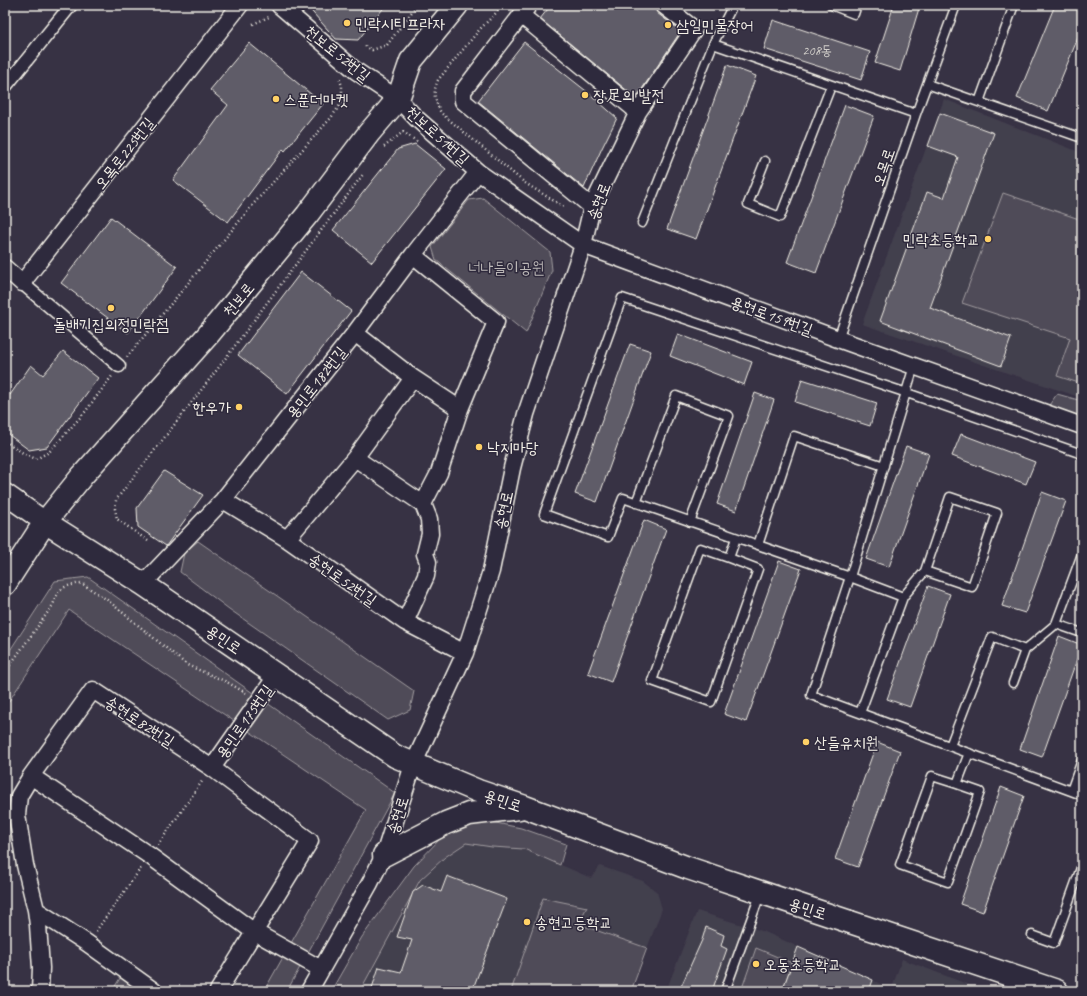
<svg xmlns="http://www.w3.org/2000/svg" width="1087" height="996" viewBox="0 0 1087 996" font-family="Caveat,'LXGW WenKai TC','Poor Story',sans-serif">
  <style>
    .built { fill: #433f4e }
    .green { fill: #504b59; stroke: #a29ea0 }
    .building { fill: #5f5c67; stroke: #f4f1e8 }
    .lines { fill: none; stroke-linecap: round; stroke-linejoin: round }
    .service-casing { stroke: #f4f1e8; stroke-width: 11 }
    .pedestrian-casing { stroke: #f4f1e8; stroke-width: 15 }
    .minor-casing { stroke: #f4f1e8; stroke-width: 19 }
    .tertiary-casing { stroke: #f4f1e8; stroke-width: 23 }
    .secondary-casing { stroke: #f4f1e8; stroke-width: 25 }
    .path { stroke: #f4f1e8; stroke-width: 2.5; stroke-dasharray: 1 3; stroke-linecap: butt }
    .service { stroke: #2f2a3d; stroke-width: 8 }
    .pedestrian { stroke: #2f2a3d; stroke-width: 12 }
    .minor { stroke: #2f2a3d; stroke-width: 16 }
    .tertiary { stroke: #2f2a3d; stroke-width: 20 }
    .secondary { stroke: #2f2a3d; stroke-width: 22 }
    .poi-dot { fill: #ffd166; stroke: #2f2a3d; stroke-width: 1.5 }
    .labels { text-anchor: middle; stroke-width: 3; stroke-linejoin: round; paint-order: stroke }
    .number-label { font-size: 14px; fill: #cfccc8 }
    .poi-label { font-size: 16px; fill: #f4f1e8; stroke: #2f2a3d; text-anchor: start }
    .street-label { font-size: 16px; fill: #f4f1e8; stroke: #2f2a3d }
    .park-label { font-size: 16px; fill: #bbb7b6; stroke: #2f2a3d }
  </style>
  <rect width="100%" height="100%" fill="#373244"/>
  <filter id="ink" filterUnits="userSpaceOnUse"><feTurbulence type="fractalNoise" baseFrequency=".025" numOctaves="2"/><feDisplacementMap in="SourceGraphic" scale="8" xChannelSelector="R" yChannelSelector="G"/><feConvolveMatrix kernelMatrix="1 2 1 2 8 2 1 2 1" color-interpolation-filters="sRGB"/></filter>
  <g filter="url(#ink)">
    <!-- built -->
    <path class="built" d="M 944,99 L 1082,153 L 1082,398 L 862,324 Z
      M 466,843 L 492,847 L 524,849 L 591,878 L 600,866 L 643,881 L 657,892 L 662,909 L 631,991 L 360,991 L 420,880 L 445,857 Z
      M 697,911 L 765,932 L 883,985 L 880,991 L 666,991 Z
      M 902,959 L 985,991 L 891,991 Z"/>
    <!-- green -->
    <path class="green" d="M 1003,193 L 1082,220 L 1082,384 L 1057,376 L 1070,338 L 962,303 Z
      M 483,198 L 550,252 L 552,270 L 526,333 L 436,260 L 432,247 L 469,200 Z
      M 1057,394 L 1082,401 L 1082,421 L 1047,408 Z
      M 198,541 L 414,691 L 410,710 L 388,720 L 229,609 L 180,572 L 184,553 Z
      M 88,577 L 395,793 L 287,991 L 264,991 L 366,810 L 69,610 L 5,707 L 5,658 L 55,581 Z
      M 491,822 L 521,828 L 566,844 L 560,865 L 524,849 L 492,847 L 466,843 L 445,857 L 420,880 L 360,991 L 331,991 L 362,937 L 414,866 L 440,839 L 461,825 Z
      M 543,898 L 587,907 L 578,924 L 647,948 L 631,991 L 511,991 Z
      M 756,948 L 792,963 L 782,991 L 741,991 Z
      M 122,975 L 143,991 L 112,991 Z"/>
    <!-- building -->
    <path class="building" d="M 306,5 L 386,5 L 358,40 L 336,39 Z
      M 551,5 L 654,5 L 657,13 L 681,31 L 636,98 L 540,19 Z
      M 894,5 L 920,5 L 900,71 L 875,63 Z
      M 1055,5 L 1082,5 L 1082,28 L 1048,111 L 1017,98 Z
      M 773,20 L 870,52 L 861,80 L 764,49 Z
      M 524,42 L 590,94 L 617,118 L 602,148 L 584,188 L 478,101 Z
      M 249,43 L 323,104 L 285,151 L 283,149 L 228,222 L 173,180 L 228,105 L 210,90 Z
      M 727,65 L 756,76 L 696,239 L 667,229 Z
      M 845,105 L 874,116 L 816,273 L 787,262 Z
      M 940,113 L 994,133 L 930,308 L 1011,338 L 1001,366 L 880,321 L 927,192 L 944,198 L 958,157 L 928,146 Z
      M 415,144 L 446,169 L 372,262 L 333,230 L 398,149 Z
      M 111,217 L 177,267 L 128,333 L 61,283 Z
      M 301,272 L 351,311 L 287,394 L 238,355 Z
      M 678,334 L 752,362 L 744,385 L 670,356 Z
      M 630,344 L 651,351 L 597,502 L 575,494 Z
      M 63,351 L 98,378 L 47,447 L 29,450 L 5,432 L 5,391 L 10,395 L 31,365 L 43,375 Z
      M 802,379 L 877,403 L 870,426 L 795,402 Z
      M 755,393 L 774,400 L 736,511 L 717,504 Z
      M 961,434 L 1035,462 L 1026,484 L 952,456 Z
      M 906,446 L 929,454 L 889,567 L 866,559 Z
      M 164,471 L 203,495 L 166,546 L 138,527 L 137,508 Z
      M 1042,492 L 1066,501 L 1025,613 L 1002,606 Z
      M 644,520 L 666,529 L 611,682 L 588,673 Z
      M 779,561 L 801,569 L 746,722 L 724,714 Z
      M 928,586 L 950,594 L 910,707 L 887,699 Z
      M 1059,636 L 1082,645 L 1042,757 L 1020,749 Z
      M 877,742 L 900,751 L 858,867 L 835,859 Z
      M 1001,787 L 1024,796 L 983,912 L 960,904 Z
      M 447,876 L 507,899 L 472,991 L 371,991 L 379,967 L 401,972 L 412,940 L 397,937 L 413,892 L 423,885 L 441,892 Z
      M 706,927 L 724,935 L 721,946 L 727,949 L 712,991 L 679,991 L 702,940 Z
      M 798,947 L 873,980 L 869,991 L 782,991 Z"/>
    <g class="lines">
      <defs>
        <path id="service" d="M 831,5 L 854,14 L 857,5
          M 713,44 L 916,114
          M 927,84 L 1082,138
          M 979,102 L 1014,5
          M 765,161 L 748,204 L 780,217 L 831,86
          M 642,223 L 713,44 L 733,5
          M 838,339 L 916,114 L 956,5
          M 1082,454 L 907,393 L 622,298 L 544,514 L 608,537 L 623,498 L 850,577 L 811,695 L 1082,795
          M 636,503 L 676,396 L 729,416 L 690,522
          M 758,545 L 794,436 L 884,466
          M 729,558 L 700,548 L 652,681 L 711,702 L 758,569 L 729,558 L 736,538
          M 903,597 L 925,571 L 972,587 L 997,513 L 950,497 L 925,571
          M 1056,624 L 1082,633
          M 1013,683 L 1025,650
          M 860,713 L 903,597 L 850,577 L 914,366
          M 950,746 L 992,637 L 1025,650 L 1056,624 L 1082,554
          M 957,784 L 980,792 L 948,882 L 900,865 L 932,776 L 957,784 L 969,753
          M 1071,791 L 1082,760
          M 1032,935 L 1054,943 L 1082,865
          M 725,991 L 761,892"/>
        <path id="pedestrian" d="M 5,87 L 71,5
          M 22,283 L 119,366"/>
        <path id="minor" d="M 279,5 L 356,71 L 398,99 L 416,118 L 478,172 L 583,245 L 838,339 L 1082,426
          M 529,5 L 463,91 L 463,101 L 592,207
          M 521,15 L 638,112
          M 5,268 L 22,283 L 240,5
          M 355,333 L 413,378 L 460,409
          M 355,458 L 423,504
          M 223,500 L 287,539 L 405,622 L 465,653
          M 287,539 L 355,458 L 413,378
          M 143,584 L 223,500 L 355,333 L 413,255 L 478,172
          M 405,622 L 426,576 L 428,562 L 425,554 L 430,534 L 429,519 L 423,504 L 439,473 L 460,409 L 496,322 L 413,255
          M 212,768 L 277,675
          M 31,776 L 150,856 L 253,931 L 321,969
          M 36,910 L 87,943 L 154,991
          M 40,991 L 41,968 L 38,925 L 36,910 L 25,865 L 17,815 L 19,796 L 31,776 L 93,690 L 212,768 L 310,841 L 218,991
          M 309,991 L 370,883 L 384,855 L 413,765 L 465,653 L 491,571 L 512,468 L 526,414 L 583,245 L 592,207 L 638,112 L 694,29 L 663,5"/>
        <path id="tertiary" d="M 5,494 L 45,522"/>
        <path id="secondary" d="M 45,522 L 143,584 L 395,756 L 478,791 L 525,807 L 688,868 L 1057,991
          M 5,584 L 45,522 L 82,476 L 208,335 L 307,215 L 369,133 L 398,99 L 411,61 L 457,5
          M 384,855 L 446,823 L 469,814 L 519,808"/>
      </defs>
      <!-- service casing -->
      <use href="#service" class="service-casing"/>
      <!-- pedestrian casing -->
      <use href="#pedestrian" class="pedestrian-casing"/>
      <!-- minor casing -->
      <use href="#minor" class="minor-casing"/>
      <!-- tertiary casing -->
      <use href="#tertiary" class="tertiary-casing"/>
      <!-- secondary casing -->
      <use href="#secondary" class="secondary-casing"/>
      <!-- path -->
      <path class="path" d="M 504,5 L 480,29 L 438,80 C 432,94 435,100 441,113 L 525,183 L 564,207
        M 253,24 L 271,16
        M 365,46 L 372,50 L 387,45 L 417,5
        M 384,147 L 403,132 L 418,142
        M 127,357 L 256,201 L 331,118 L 342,102 L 342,86 L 339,77
        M 5,441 L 23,453 L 36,459 L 49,452 L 85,412 L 112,376
        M 148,541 L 117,519 L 115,509 L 116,500 L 216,371 L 364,173
        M 5,672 L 53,605 C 60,586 62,587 81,583 L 106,599 L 187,665 L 227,682 L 246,693
        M 158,845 L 203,780
        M 96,931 L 141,868"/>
      <!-- service -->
      <use href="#service" class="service"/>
      <!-- pedestrian -->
      <use href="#pedestrian" class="pedestrian"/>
      <!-- minor -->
      <use href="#minor" class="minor"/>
      <!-- tertiary -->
      <use href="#tertiary" class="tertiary"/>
      <!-- secondary -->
      <use href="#secondary" class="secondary"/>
    </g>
  </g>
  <!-- markers -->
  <g class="poi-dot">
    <circle cx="347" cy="23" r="4"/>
    <circle cx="668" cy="25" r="4"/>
    <circle cx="585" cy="95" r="4"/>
    <circle cx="276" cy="99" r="4"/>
    <circle cx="988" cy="239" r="4"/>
    <circle cx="111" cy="308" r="4"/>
    <circle cx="239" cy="407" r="4"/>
    <circle cx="479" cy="447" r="4"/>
    <circle cx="806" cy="742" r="4"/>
    <circle cx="527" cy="922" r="4"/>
    <circle cx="756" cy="964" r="4"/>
  </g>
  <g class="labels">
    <!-- number labels -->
    <g class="number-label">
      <text x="817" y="55">208동</text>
    </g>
    <!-- poi labels -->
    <g class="poi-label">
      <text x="355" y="29">민락시티프라자</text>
      <text x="676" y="31">삼일민물장어</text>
      <text x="593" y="101">장足의 발전</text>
      <text x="284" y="105">스푼더마켓</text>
      <text x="980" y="245" text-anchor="end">민락초등학교</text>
      <text x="111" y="330" text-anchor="middle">돌배기집의정민락점</text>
      <text x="231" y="413" text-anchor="end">한우가</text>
      <text x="487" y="453">낙지마당</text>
      <text x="814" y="748">산들유치원</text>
      <text x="535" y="928">송현고등학교</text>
      <text x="764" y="970">오동초등학교</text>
    </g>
    <!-- street labels -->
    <g class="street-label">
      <text transform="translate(338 53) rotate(39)" y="6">천보로52번길</text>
      <text transform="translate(438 135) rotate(42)" y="6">천보로51번길</text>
      <text transform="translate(124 153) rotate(-52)" y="6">오목로225번길</text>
      <text transform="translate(883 167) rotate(-71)" y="6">오목로</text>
      <text transform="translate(598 201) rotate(-69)" y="6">송현로</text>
      <text transform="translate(238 299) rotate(-50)" y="6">천보로</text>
      <text transform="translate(772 315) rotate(20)" y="6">용현로159번길</text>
      <text transform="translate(316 382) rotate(-52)" y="6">용민로182번길</text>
      <text transform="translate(503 510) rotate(-78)" y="6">송현로</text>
      <text transform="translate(343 579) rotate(35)" y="6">송현로52번길</text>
      <text transform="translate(224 639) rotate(34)" y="6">용민로</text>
      <text transform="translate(140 721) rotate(33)" y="6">송현로82번길</text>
      <text transform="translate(244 721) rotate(-55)" y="6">용민로175번길</text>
      <text transform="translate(503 800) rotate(19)" y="6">용민로</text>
      <text transform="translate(397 815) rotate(-72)" y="6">송현로</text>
      <text transform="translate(808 908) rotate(18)" y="6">용민로</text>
    </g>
    <!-- park labels -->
    <g class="park-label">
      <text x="506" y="273">너나들이공원</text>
    </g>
  </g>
  <!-- margin -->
  <rect width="1087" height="996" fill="none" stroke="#2f2a3d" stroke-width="20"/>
  <rect x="10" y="10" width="1067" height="976" fill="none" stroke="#f4f1e8" stroke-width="1.5" filter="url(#ink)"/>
</svg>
